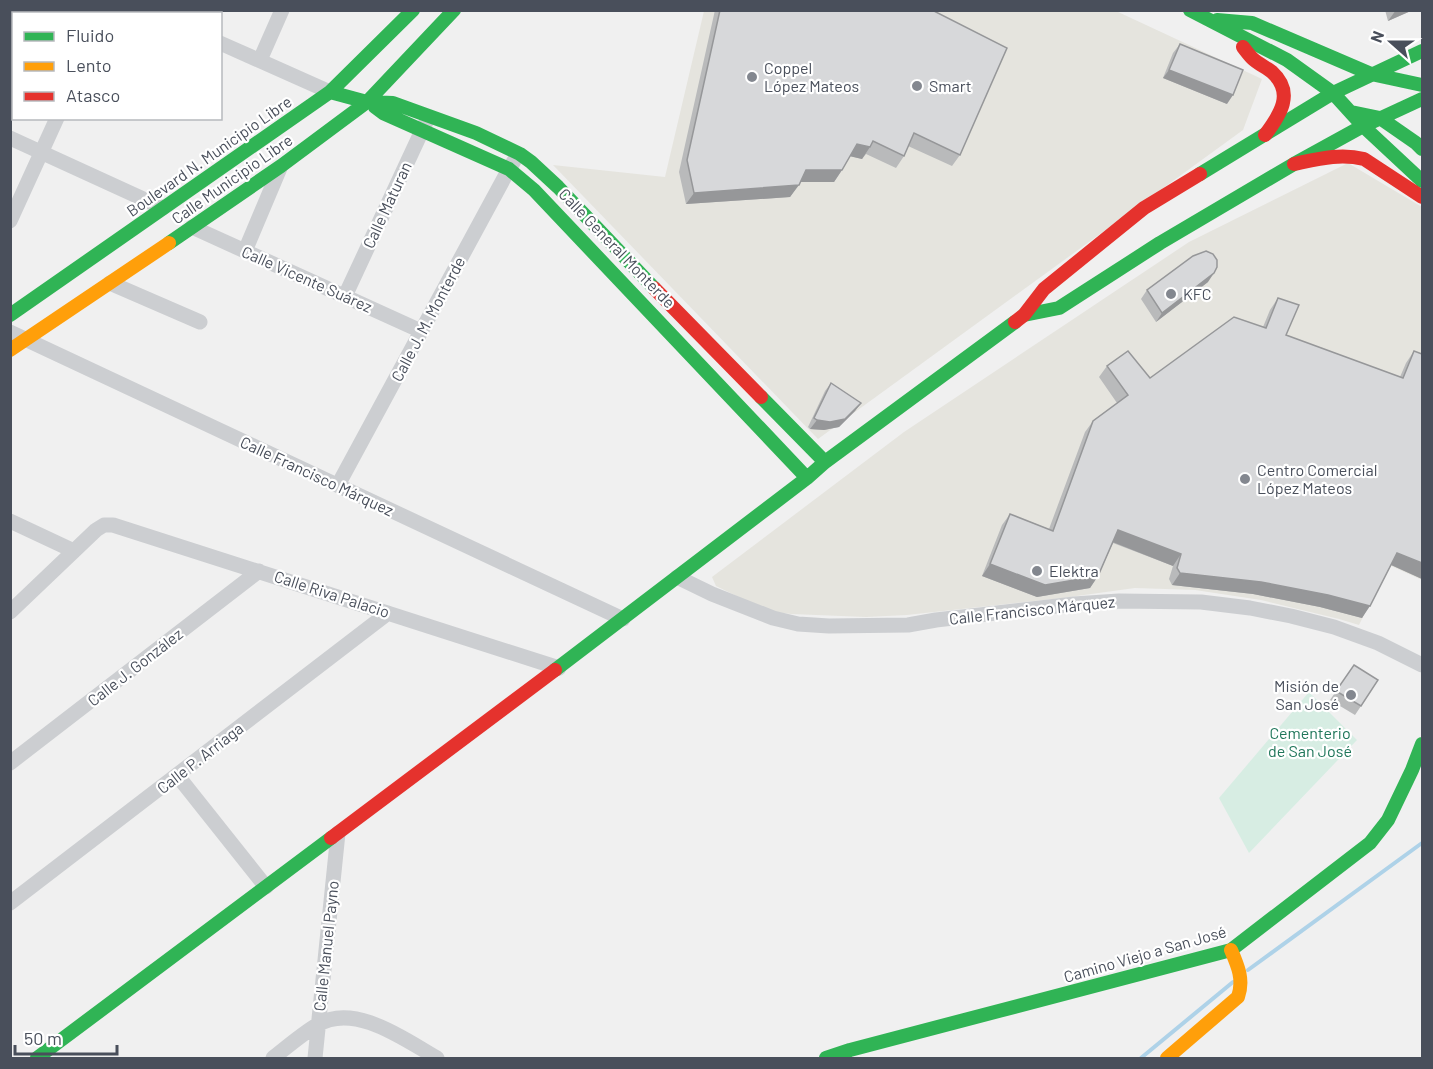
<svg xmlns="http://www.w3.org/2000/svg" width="1433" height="1069" viewBox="0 0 1433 1069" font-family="Barlow,sans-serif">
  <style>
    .commercial { fill: #e5e4de }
    .green { fill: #d7ede3 }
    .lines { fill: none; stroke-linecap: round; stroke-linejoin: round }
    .stream { stroke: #aed2e8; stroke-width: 4 }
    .street { stroke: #ccced1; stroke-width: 15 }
    .fast { stroke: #30b455; stroke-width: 14 }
    .slow { stroke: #ff9f0a; stroke-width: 14 }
    .jam { stroke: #e5322d; stroke-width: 14 }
    .wall { fill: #b9babb }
    .shaded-wall { fill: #969799 }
    .building { fill: #d7d8da; stroke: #969799; stroke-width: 1.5 }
    .poi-dot { fill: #83878f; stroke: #fff; stroke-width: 2 }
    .labels { text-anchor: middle; stroke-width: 4.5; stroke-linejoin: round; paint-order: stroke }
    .poi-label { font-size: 16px; fill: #494f5b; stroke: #fff; text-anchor: start }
    .street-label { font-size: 16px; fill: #494f5b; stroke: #fff }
    .park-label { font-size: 16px; fill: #1f765a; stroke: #fff }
  </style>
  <rect width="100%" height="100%" fill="#f0f0f0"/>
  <!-- commercial -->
  <path class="commercial" d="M 704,11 L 1116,11 L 1262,79 L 1243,130 L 818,439 L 553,165 L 665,177 Z
    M 1348,163 L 1422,207 L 1422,580 L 1389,565 L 1359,625 L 1339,619 L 1261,600 L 1195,590 L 1135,588 L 1062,598 L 907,615 L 866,617 L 791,614 L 767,611 L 716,586 L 712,577 L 904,432 L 1189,242 Z"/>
  <!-- green -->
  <path class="green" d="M 1309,692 L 1357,740 L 1249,853 L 1219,798 Z"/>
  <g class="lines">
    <!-- stream -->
    <path class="stream" d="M 1248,970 L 1422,843
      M 1141,1058 L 1233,982"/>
    <!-- street -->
    <path class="street" d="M 150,10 L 156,14
      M 105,14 L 106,10
      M 220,43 L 330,92
      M 260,60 L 282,10
      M 10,138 L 163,208
      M 10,221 L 57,118
      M 192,227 L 421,331
      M 245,251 L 280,168
      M 110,283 L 200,322
      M 345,296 L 426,122
      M 10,332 L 623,619
      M 338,485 L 509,169 L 514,161
      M 10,521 L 74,551
      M 677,577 L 712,594 L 773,618 L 798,624 L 829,626 L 908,625 L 936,620 L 1074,604 L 1119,601 L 1201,602 L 1250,608 L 1291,616 L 1334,627 L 1378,643 L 1422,665
      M 10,612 L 96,530 L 104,525 L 113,525 L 559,668
      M 10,763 L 259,571
      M 177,775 L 266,887
      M 10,903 L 388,613
      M 273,1058 C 287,1047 302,1034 317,1025 C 355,1002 405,1040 437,1058
      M 315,1058 L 338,833"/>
    <!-- fast -->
    <path class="fast" d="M 1190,10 L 1287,60 L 1333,93 L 1363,126 L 1422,181
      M 1217,20 L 1252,23 L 1371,74 L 1422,85
      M 330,92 L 367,102 L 393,103 L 476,133 L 520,154 L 531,162 L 558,187 L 654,288
      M 1333,93 L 1422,51
      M 375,107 L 383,113 L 509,169 L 534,190 L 807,478
      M 1351,112 L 1380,118 L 1416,143 L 1422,149
      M 1368,124 L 1422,99
      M 1200,174 L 1333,93
      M 169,243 L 281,166 L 367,102 L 454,10
      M 10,315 L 330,92 L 413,10
      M 1024,315 L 1059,308 L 1160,243 L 1294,164 L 1363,126
      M 761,397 L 825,462
      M 555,670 L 807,478 L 825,462 L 1015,322
      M 37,1058 L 331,838
      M 826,1058 L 850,1050 L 1231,950 L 1370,843 L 1388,820 L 1412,770 L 1422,744"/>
    <!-- slow -->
    <path class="slow" d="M 10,350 L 169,243
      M 1167,1058 L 1238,997 C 1244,980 1238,966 1231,950"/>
    <!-- jam -->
    <path class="jam" d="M 1243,47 C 1246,51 1249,55 1252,58 C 1258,64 1266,67 1272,72 C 1295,93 1280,115 1265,135
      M 1294,164 C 1318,159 1340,153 1364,159 L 1422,197
      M 654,288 L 761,397
      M 1015,322 L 1024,315 L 1044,289 L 1144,208 L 1200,174
      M 331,838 L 555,670"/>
  </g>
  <!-- wall -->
  <path class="wall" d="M 715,10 L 932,10 L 960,155 L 952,166 L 908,146 L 904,156 L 896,168 L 866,154 L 862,159 L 850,156 L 842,170 L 834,182 L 800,182 L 790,197 L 686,204 L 679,172 Z
    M 1385,10 L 1413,10 L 1388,21 Z
    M 1180,44 L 1227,104 L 1163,78 L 1173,53 Z
    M 1208,282 L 1156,322 L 1141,299 L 1147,290 Z
    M 1278,298 L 1286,335 L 1400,377 L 1406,363 L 1414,351 L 1422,354 L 1422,579 L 1391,565 L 1362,618 L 1320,607 L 1253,594 L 1172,585 L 1169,579 L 1173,566 L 1113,543 L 1098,576 L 1090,588 L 1037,597 L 982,576 L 1002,525 L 1010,514 L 1049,529 L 1085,432 L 1093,421 L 1117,403 L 1099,377 L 1107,366 L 1150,378 L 1263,327 L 1270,310 Z
    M 831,383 L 861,403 L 855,411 L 839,427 L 824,430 L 810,429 L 808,427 L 825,391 Z
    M 1354,665 L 1361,706 L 1355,715 L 1330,700 Z"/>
  <!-- shaded-wall -->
  <path class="shaded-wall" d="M 1396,10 L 1413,10 L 1388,21 Z
    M 1169,70 L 1233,95 L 1227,104 L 1163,78 Z
    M 857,144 L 870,147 L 862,159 L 849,156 Z
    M 806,170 L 842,170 L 834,182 L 798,182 Z
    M 799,185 L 790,197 L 686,204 L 694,193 Z
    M 1214,273 L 1208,282 L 1156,322 L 1162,313 Z
    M 861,403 L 855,411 L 839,427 L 824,430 L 810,429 L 817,420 Z
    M 1118,530 L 1181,554 L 1173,566 L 1110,541 Z
    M 1397,553 L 1422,563 L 1422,579 L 1389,564 Z
    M 990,564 L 1098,576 L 1090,588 L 1037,597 L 982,576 Z
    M 1180,573 L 1261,582 L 1328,595 L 1370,606 L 1362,618 L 1320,607 L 1253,594 L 1172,585 Z"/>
  <!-- building -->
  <path class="building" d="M 720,10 L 932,10 L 1007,48 L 960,155 L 914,133 L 904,156 L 873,141 L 870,147 L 857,144 L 842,170 L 806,170 L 799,185 L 694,193 L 687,160 Z
    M 1180,44 L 1243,70 L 1233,95 L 1169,70 Z
    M 1206,251 L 1213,254 L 1217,260 L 1217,267 L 1214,273 L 1162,313 L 1147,290 L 1193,256 Z
    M 1278,298 L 1299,305 L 1286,335 L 1403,378 L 1414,351 L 1422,354 L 1422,563 L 1397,553 L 1370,606 L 1328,595 L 1261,582 L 1180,573 L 1177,568 L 1181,554 L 1118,530 L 1098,576 L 1045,585 L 990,564 L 1010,514 L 1053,531 L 1093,421 L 1128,395 L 1107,366 L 1128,351 L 1150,378 L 1234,317 L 1266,328 Z
    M 831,383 L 861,403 L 845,419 L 830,422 L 817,420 L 814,418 Z
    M 1354,665 L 1378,680 L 1361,706 L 1336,691 Z"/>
  <!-- markers -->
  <g class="poi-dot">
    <circle cx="752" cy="77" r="6"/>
    <circle cx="917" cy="86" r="6"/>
    <circle cx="1171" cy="294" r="6"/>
    <circle cx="1245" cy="479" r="6"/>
    <circle cx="1037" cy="571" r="6"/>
    <circle cx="1351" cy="695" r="6"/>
  </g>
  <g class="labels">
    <!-- poi labels -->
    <g class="poi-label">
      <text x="764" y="74">Coppel<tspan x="764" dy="18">López Mateos</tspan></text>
      <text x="929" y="92">Smart</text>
      <text x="1183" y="300">KFC</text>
      <text x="1257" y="476">Centro Comercial<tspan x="1257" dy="18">López Mateos</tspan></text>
      <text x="1049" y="577">Elektra</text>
      <text x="1339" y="692" text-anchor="end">Misión de<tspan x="1339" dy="18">San José</tspan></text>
    </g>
    <!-- street labels -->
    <g class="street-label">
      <text transform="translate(209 156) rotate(-35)" y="6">Boulevard N. Municipio Libre</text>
      <text transform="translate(232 179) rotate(-35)" y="6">Calle Municipio Libre</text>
      <text transform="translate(387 205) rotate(-65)" y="6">Calle Maturan</text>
      <text transform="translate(617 248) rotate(46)" y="6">Calle General Monterde</text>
      <text transform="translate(307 279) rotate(24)" y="6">Calle Vicente Suárez</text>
      <text transform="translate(428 319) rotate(-62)" y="6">Calle J. M. Monterde</text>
      <text transform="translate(317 476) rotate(25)" y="6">Calle Francisco Márquez</text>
      <text transform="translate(332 594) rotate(18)" y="6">Calle Riva Palacio</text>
      <text transform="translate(1032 610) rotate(-6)" y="6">Calle Francisco Márquez</text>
      <text transform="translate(135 667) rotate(-38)" y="6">Calle J. González</text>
      <text transform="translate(200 758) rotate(-38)" y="6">Calle P. Arriaga</text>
      <text transform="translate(326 946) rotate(-84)" y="6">Calle Manuel Payno</text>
      <text transform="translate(1145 954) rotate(-16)" y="6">Camino Viejo a San José</text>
    </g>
    <!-- park labels -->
    <g class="park-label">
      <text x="1310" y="739">Cementerio<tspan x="1310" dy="18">de San José</tspan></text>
    </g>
  </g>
  <!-- border -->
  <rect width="1433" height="1069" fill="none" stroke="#494f5b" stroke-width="24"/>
  <!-- legend -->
  <rect x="12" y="12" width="210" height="108" fill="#ffffff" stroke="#b6b9bd" stroke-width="1.5"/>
  <rect x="24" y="32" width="30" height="9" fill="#30b455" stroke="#b6b9bd" stroke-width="1.5"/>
  <text x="66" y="42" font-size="18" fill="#494f5b">Fluido</text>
  <rect x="24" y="62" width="30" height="9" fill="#ff9f0a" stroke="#b6b9bd" stroke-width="1.5"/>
  <text x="66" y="72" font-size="18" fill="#494f5b">Lento</text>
  <rect x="24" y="92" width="30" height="9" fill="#e5322d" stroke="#b6b9bd" stroke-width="1.5"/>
  <text x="66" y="102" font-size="18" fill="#494f5b">Atasco</text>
  <!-- north arrow -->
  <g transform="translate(1391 42) rotate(291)" stroke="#ffffff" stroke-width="4.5" paint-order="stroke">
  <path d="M0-4.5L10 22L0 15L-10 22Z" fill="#494f5b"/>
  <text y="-9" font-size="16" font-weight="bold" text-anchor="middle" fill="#494f5b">N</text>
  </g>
  <!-- scale -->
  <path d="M15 1045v9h102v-9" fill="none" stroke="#494f5b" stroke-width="3"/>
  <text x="24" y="1045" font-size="18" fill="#494f5b" stroke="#ffffff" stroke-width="4.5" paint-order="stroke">50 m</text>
</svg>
